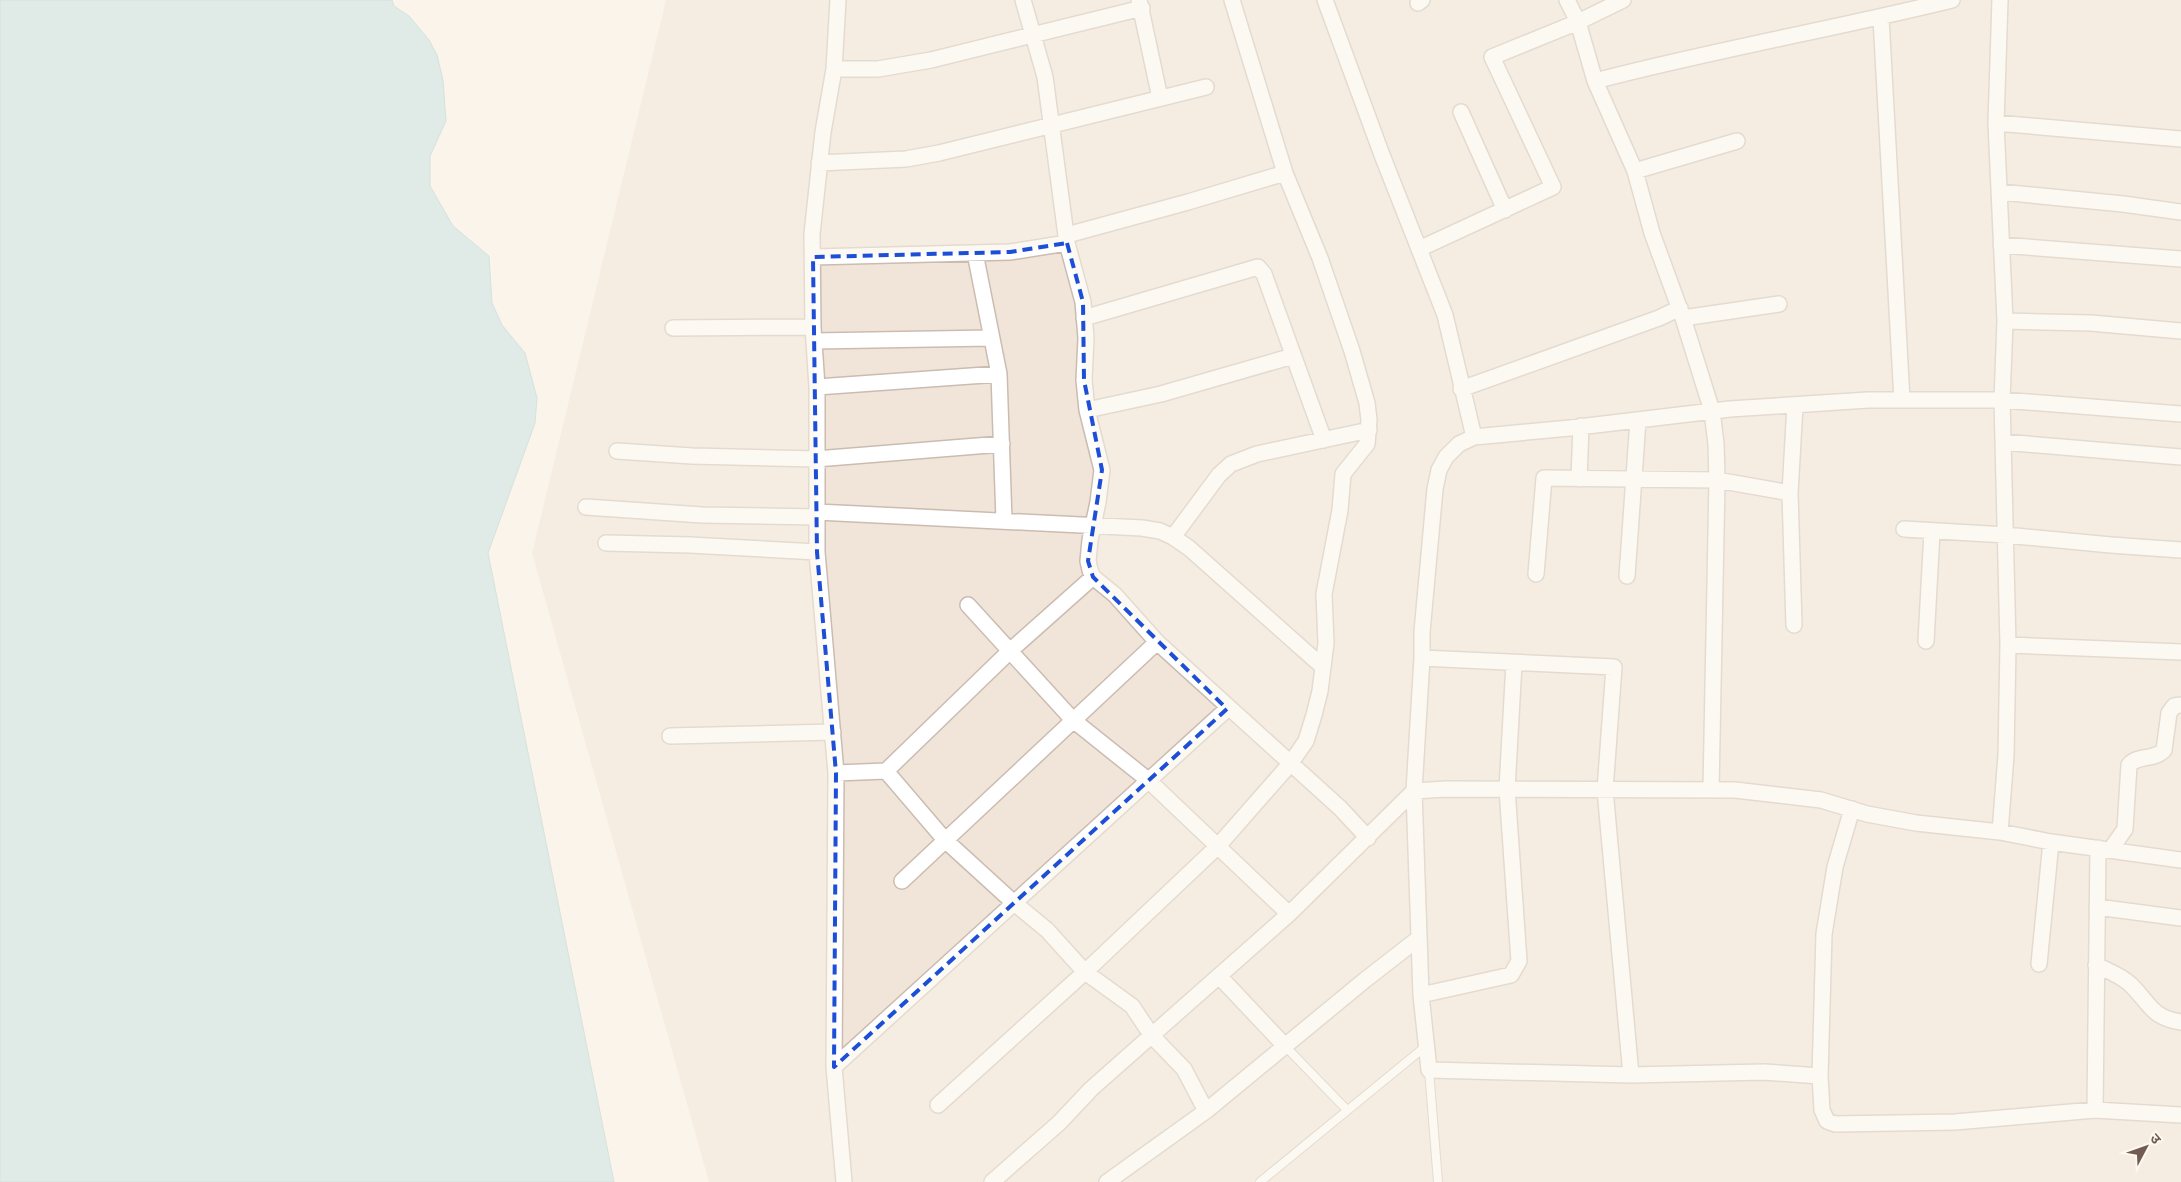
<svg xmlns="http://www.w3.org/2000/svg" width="2181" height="1182" viewBox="0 0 2181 1182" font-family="Helvetica,'Noto Sans Devanagari',sans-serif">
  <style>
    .residential { fill: #f1e5d9 }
    .water { fill: #c1dee2; stroke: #a8cdd2 }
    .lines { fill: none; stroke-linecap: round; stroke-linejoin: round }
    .service-casing { stroke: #cbbcb1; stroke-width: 10 }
    .minor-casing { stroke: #cbbcb1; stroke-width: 18 }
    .service { stroke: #fff; stroke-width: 8 }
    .minor { stroke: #fff; stroke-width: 15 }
    .marked { fill: none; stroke: #1d4ed8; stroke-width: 4; stroke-dasharray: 10 6; stroke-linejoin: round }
  </style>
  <rect width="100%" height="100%" fill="#faf4ea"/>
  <!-- residential -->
  <path class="residential" d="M 666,0 L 2181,0 L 2181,1182 L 709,1182 L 532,553 Z"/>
  <!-- water -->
  <path class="water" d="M 0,0 L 392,0 L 394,6 L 409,16 L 429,40 L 437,55 L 443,80 L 446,121 L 430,156 L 430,186 L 453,226 L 489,256 L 492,303 L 502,325 L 525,353 L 537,398 L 535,423 L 488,553 L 614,1182 L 0,1182 Z"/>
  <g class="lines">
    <defs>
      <path id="service" d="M 1285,1046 L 1347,1110
        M 1429,1070 L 1438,1182
        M 1260,1182 L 1426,1046"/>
      <path id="minor" d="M 838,0 L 834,69 L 823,132 L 812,234 L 813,327 L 817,387 L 817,552 L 836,773 L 834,1067 L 844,1182
        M 1023,0 L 1045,77 L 1067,243 L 1083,302 L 1086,338 L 1084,380 L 1087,410 L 1102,470 L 1098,502 L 1090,540 L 1088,561 L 1090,570 L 1093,577 L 1115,595 L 1157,642 L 1340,808 L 1368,838
        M 1139,0 L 1160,98
        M 1325,0 L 1382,155 L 1445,315 L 1474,437
        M 1567,0 L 1578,22 L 1595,81 L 1635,171 L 1652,233 L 1683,318 L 1712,411 L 1716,444 L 1717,480 L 1711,790
        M 1418,3 L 1422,0
        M 1881,18 L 1902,400
        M 834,69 L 878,69 L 931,60 L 1142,8
        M 1595,81 C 1713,50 1834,29 1952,0
        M 1461,112 L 1505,210
        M 1996,123 L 2181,139
        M 819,163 L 906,159 L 939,153 L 1206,87
        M 1635,171 L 1737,141
        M 2000,192 L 2123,204 L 2181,212
        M 1067,235 L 1188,202 L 1285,173
        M 2001,245 L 2181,259
        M 1419,249 L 1553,187 L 1492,57 L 1578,22 L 1623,0
        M 975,253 L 999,374 L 1004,520
        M 813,257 L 1010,252 L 1067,243
        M 1084,318 L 1258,267 L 1264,274 L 1324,440
        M 1683,318 L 1779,304
        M 2005,321 L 2091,323 L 2181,331
        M 673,328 L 813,327
        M 814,341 L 991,338
        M 817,387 L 999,374
        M 1461,389 L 1659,318 L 1680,308
        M 1087,410 L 1161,394 L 1293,356
        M 2003,442 L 2181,457
        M 617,451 L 692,456 L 816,459 L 1002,444
        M 1579,479 L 1581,426
        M 586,507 L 702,515 L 817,517
        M 817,512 L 1142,528 L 1160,531 L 1173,537 L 1189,548 L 1323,667
        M 1904,529 L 2006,535 L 2111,545 L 2181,550
        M 1173,537 L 1219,475 L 1231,464 L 1257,454 L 1369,430
        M 606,543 L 690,545 L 817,552
        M 1536,574 L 1544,478 L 1717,480 L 1790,493
        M 1627,576 L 1638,420
        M 968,605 L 1073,720 L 1148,780 L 1289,914
        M 1794,625 L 1790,493 L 1795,405
        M 1926,641 L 1932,532
        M 2008,645 L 2181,652
        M 1422,658 L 1614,667 L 1605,790 L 1631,1075
        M 670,736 L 833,732
        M 886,771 L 945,840 L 1013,902 L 1047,930 L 1085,972 L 1132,1006 L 1152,1036 L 1184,1069 L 1206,1111
        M 836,773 L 886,771 L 1011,650 L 1093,577
        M 1852,809 L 1835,867 L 1824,934 L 1820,1076 L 1822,1110 L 1827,1121 L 1835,1124 L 1955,1122 L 2095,1110 L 2181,1115
        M 2000,832 L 2006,755 L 2008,645 L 2002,400 L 2005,321 L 1996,123 L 2000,0
        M 2111,849 L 2125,829 L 2129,765 C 2138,754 2154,761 2164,750 L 2169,713 L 2174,706 L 2181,705
        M 902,881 L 1157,642
        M 2097,907 L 2181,918
        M 2039,964 L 2051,842
        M 2096,965 C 2108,971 2120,975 2130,984 C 2150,1003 2150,1017 2181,1022
        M 1219,976 L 1285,1046
        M 1421,995 L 1511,975 L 1519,961 L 1507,789 L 1514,663
        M 834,1067 L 1227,709
        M 1820,1076 L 1764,1072 L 1631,1075 L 1429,1070 L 1421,995 L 1414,791 L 1422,658 L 1422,632 L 1435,489 L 1439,470 L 1446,457 L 1459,444 L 1474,437 L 1570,428 L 1730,409 L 1868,400 L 2002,400 L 2181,414
        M 938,1105 L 1085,972 L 1218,846 L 1290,764 L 1306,741 L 1314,715 L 1320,691 L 1326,643 L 1324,594 L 1340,510 L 1343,474 L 1367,444 L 1369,420 L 1367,403 L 1352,351 L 1320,258 L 1285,173 L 1232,0
        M 2095,1110 L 2098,848
        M 992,1182 L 1059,1123 L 1091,1089 L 1289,914 L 1414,791 L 1446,789 L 1735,790 L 1821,800 L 1867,814 L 1916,823 L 2000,832 L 2051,842 L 2181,860
        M 1107,1182 L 1206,1111 L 1365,980 L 1419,938"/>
    </defs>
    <!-- service casing -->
    <use href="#service" class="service-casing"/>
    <!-- minor casing -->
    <use href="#minor" class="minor-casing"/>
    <!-- service -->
    <use href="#service" class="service"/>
    <!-- minor -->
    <use href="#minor" class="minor"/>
  </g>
  <!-- marked area -->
  <path d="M0 0H2181V1182H0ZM 1067,243 L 1083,302 L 1084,380 L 1102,470 L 1088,561 L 1093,577 L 1227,709 L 834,1067 L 836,773 L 817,552 L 813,257 L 1010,252 Z" fill="#faf4ea" fill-opacity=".55" fill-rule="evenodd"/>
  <path class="marked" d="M 1067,243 L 1083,302 L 1084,380 L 1102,470 L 1088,561 L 1093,577 L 1227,709 L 834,1067 L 836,773 L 817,552 L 813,257 L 1010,252 Z"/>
  <!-- north arrow -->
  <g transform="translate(2146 1147) rotate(49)" stroke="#fdf8f0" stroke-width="4" paint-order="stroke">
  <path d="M0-4L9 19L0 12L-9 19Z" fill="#725b50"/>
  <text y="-8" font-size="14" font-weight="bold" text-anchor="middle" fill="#725b50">उ</text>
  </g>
</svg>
